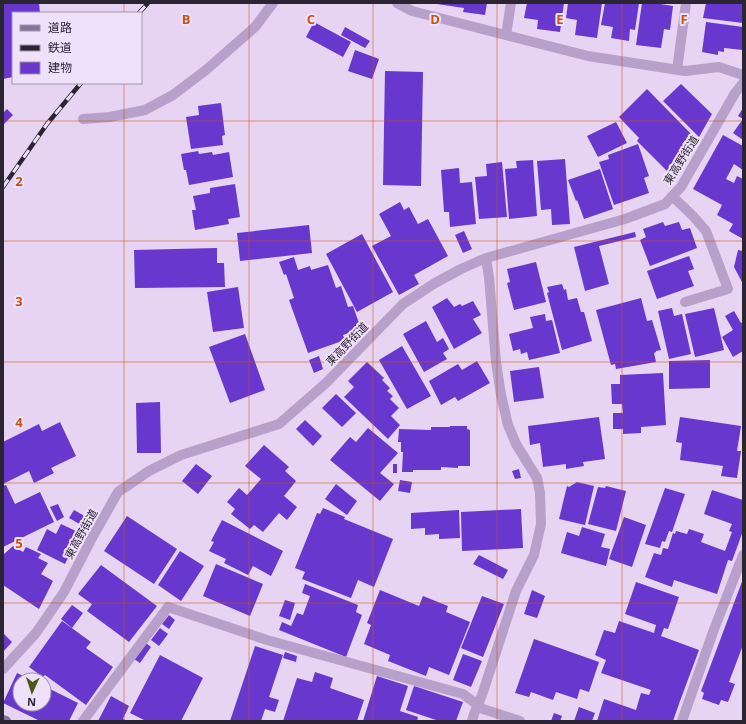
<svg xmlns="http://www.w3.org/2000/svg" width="746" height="724" viewBox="0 0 746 724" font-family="'Open Sans','Noto Sans JP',sans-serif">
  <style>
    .building { fill: #6837ce }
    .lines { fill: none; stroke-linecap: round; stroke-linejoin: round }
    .street { stroke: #b7a0ca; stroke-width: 10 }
    .secondary { stroke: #85729d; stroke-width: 10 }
    .rail-casing { stroke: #2a2433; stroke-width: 4.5 }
    .rail { stroke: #f0e1fa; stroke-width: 3; stroke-dasharray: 9; stroke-linecap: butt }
    .grid { fill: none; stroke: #cc5112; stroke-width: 1; stroke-opacity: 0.55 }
    .labels { text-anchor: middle; stroke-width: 4; stroke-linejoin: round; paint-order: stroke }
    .street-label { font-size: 11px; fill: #2a2433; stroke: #f0e1fa }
    .grid-label { font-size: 13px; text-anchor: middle; font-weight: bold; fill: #cc5112; stroke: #f0e1fa; stroke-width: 4; stroke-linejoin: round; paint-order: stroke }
  </style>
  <rect width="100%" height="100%" fill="#e6d4f2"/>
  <!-- building -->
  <path class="building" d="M 3,3 L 39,3 L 40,13 L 13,13 L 13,77 L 3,79 Z
    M 437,3 L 487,3 L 485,15 L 463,12 L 464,8 L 437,4 Z
    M 527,3 L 564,3 L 560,32 L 537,29 L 538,20 L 524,18 Z
    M 568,3 L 602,3 L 597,38 L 575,35 L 577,20 L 566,18 Z
    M 605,3 L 639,3 L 635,30 L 630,29 L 629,41 L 611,38 L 613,27 L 601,25 Z
    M 642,3 L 654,3 L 673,6 L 670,30 L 664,29 L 661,48 L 636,45 Z
    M 706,3 L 743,3 L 743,23 L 703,18 Z
    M 314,22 L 351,42 L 343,57 L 306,37 Z
    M 706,22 L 743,27 L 743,50 L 724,48 L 724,52 L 718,51 L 718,55 L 702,52 Z
    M 345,27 L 370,41 L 365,48 L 341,35 Z
    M 355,50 L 379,59 L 372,79 L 348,71 Z
    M 385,71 L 423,72 L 421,186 L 383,185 Z
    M 681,84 L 712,114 L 699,137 L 663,101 Z
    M 647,89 L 691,134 L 682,144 L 686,149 L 671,164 L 677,171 L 672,176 L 637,141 L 639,138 L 619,117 Z
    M 221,103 L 225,135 L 222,136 L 223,145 L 191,149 L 186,117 L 199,115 L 198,106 Z
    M 743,108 L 743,140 L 733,133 L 743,119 L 738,116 Z
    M 7,109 L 13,115 L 4,124 L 3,123 L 3,113 Z
    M 616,122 L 627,143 L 598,157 L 587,136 Z
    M 723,135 L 743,146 L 743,170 L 734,164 L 726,179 L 734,183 L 737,176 L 743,179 L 743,239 L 729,231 L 733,224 L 717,215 L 722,205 L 693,189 Z
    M 638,144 L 649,176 L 644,178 L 649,193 L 614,205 L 599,162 L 609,159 L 608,155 Z
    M 198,151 L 199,154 L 212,152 L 213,155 L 229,152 L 233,177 L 189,185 L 186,170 L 184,170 L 181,154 Z
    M 565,159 L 570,224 L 552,225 L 551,209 L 541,210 L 537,161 Z
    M 533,160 L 537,216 L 509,219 L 505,169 L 517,168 L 516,161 Z
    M 502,162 L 507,217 L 479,219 L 475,177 L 487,176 L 486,164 Z
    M 459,168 L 460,183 L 472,182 L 476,224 L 450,227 L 449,212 L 444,212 L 441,170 Z
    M 600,169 L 613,209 L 584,219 L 577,200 L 576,201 L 568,180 Z
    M 235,184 L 240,217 L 228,219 L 229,224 L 195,230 L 192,210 L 196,210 L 193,196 L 210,193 L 210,188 Z
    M 400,202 L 404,210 L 409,207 L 418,224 L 428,219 L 448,256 L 414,275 L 419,284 L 399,295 L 372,246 L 391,236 L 379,214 Z
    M 663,222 L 665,226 L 679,222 L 682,230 L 690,228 L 697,248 L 650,266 L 640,240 L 646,237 L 643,229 Z
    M 309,225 L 312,253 L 240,261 L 237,233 Z
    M 464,231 L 472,249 L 463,253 L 455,235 Z
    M 635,232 L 636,237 L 599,246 L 609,284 L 585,291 L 574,247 Z
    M 362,234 L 393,292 L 357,312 L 326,254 Z
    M 217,248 L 217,263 L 224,263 L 225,287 L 135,288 L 134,250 Z
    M 738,250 L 743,251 L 743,284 L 734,267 Z
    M 689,256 L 694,269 L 688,271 L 694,286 L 657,299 L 647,271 Z
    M 294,257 L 298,270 L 310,266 L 311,270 L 328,265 L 336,288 L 341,286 L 348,307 L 353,306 L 361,329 L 343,335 L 345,340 L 308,353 L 289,300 L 294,298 L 286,274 L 284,275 L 279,262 Z
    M 536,262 L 546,302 L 514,310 L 507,283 L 510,282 L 507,269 Z
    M 562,284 L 564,290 L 566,289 L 568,300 L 577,298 L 581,312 L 584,312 L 592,341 L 562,350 L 547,293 L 549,292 L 547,287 Z
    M 238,287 L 244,328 L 213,332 L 207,292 Z
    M 447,298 L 454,307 L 460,304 L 462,306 L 473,301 L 481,315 L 473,319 L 482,333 L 454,349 L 432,307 Z
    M 641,298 L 647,321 L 652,320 L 661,350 L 656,351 L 656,352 L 654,353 L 656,362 L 616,369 L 615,364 L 611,365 L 596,310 Z
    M 672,308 L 674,316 L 682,314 L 691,354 L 669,359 L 658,311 Z
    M 714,308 L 724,350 L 695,357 L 685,314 Z
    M 734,311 L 741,323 L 743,322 L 743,351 L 733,357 L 722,337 L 733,330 L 725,316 Z
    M 545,314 L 546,321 L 552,320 L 560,353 L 529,360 L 527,352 L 521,354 L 520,349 L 513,351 L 509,334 L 533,328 L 530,317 Z
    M 426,321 L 437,342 L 443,338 L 449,349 L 443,353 L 447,359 L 424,372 L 403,334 Z
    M 245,334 L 265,390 L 230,403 L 209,347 Z
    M 341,342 L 344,345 L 336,355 L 332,352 Z
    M 402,346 L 431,396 L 407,409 L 379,360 Z
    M 319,356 L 323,369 L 314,373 L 309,360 Z
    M 710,360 L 710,388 L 669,389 L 669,361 Z
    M 477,361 L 490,383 L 458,401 L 455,397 L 441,405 L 429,381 L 458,364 L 462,370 Z
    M 367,362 L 384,378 L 382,380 L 390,388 L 387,391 L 393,396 L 390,399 L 399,408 L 391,416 L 400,425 L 388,439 L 344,397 L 354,387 L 348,381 Z
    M 539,367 L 544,398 L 514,402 L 510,371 Z
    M 663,373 L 666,425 L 641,427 L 641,433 L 623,434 L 623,429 L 613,429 L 613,413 L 623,413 L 622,404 L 612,404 L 611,384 L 620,384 L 620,375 Z
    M 336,394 L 356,413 L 342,427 L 322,408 Z
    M 160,402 L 161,453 L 137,453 L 136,403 Z
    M 599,417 L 605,459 L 583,462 L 584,466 L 566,469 L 566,464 L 543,467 L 540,443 L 530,445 L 528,426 Z
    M 680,417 L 741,426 L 737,451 L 741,451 L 737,478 L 721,476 L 723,466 L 680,460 L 682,443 L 676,442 Z
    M 305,420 L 322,436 L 313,446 L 296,429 Z
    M 60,422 L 76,456 L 51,468 L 54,473 L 34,483 L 29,471 L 3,484 L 3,442 L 39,424 L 42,431 Z
    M 450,426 L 467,426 L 467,429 L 470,430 L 470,466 L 458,466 L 458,468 L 441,467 L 441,470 L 413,470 L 413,472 L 402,472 L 403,452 L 401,452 L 401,442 L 398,442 L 399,429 L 431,430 L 431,427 L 450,427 Z
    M 368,428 L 398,453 L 380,473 L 394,484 L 380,501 L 330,460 L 350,437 L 356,442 Z
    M 264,445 L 289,467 L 285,471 L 296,481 L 284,496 L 297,507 L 287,520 L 279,513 L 263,532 L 254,525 L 250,529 L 231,514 L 235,509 L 227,502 L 239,488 L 247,495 L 261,479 L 245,466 Z
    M 196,464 L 212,476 L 198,494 L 182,481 Z
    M 393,464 L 397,464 L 397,473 L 393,473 Z
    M 519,469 L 521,478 L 515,479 L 512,471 Z
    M 400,480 L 412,482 L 410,493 L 398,491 Z
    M 577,482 L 594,486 L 585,525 L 559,519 L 567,486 L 569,487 Z
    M 336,484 L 357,501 L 347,515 L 325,499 Z
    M 6,485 L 15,504 L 40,492 L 54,522 L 3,547 L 3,486 Z
    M 606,486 L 626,491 L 616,531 L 588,524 L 598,487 L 605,488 Z
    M 665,488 L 685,494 L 672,532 L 669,531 L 665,542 L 662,541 L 660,548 L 645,544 Z
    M 712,490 L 743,500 L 743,531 L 732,561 L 728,560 L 717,594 L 674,580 L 672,587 L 645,577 L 654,553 L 661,555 L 663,548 L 668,549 L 673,533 L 675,534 L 676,531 L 687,534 L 689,529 L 704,534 L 701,542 L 725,551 L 732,532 L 729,531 L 732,524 L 704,514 Z
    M 58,504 L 64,517 L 57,521 L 50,507 Z
    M 323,508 L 345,517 L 344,519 L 393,539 L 374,587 L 358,580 L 351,598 L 302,579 L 305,572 L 295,568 L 317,513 L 320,514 Z
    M 521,509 L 523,548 L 462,551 L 461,512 Z
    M 74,510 L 88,518 L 83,526 L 69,518 Z
    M 459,510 L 460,538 L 439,539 L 439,534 L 425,535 L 425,528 L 411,529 L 411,513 Z
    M 127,516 L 177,549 L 154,584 L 104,551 Z
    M 624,517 L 646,525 L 632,567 L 609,559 Z
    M 222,520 L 283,551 L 271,576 L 253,566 L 248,575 L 224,563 L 226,559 L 209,551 L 214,542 L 211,541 Z
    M 61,524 L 80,533 L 65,564 L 37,550 L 47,529 L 56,534 Z
    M 582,527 L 605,534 L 601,547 L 610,549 L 606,566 L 561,553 L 567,532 L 579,536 Z
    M 13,546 L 23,552 L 26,547 L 41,554 L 38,558 L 48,563 L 41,574 L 53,581 L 39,609 L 3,585 L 3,555 Z
    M 180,551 L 204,566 L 181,601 L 158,585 Z
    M 479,555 L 508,570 L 503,579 L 473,564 Z
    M 216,564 L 263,584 L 250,616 L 203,596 Z
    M 101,565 L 157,606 L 129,642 L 87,611 L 92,604 L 78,594 Z
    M 743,579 L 743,645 L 729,682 L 735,684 L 728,702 L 721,700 L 719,705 L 702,699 L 704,693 L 701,691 Z
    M 636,582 L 679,597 L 668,629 L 664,628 L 661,636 L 699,650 L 680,701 L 673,721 L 597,721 L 604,699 L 636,710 L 641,693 L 649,695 L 651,690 L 601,673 L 606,660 L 595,655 L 604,630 L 615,633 L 619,621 L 654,633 L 656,625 L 625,614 Z
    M 305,584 L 358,605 L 356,612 L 362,615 L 346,657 L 279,630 L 282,622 L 291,626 L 297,613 L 303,615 L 310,596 L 302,593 Z
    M 380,590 L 419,606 L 423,596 L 448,606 L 446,612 L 470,622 L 449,675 L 429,667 L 426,676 L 388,661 L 390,655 L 364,644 L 371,625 L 367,623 Z
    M 532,590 L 545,596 L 537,618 L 524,614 Z
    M 482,596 L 504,604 L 483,657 L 461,648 Z
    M 285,600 L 295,603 L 290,620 L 279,616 Z
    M 72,605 L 83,613 L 72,628 L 61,619 Z
    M 169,615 L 175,620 L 169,629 L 162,624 Z
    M 62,621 L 91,642 L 86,648 L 113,667 L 86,705 L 45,675 L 43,677 L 29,667 Z
    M 160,628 L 168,634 L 159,646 L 151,640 Z
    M 3,633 L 12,642 L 3,652 Z
    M 534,639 L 599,662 L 589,692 L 580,689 L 577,699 L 556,692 L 553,700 L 531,692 L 529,697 L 515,693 Z
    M 146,643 L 151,647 L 140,663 L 134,659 Z
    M 255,646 L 283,655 L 269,697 L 279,700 L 275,712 L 265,709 L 261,721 L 230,721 Z
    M 285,652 L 297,656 L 296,662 L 283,658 Z
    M 463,654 L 482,661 L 471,687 L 453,680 Z
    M 160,655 L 203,678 L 181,721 L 146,721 L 130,713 Z
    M 315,672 L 333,678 L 330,688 L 364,700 L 357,721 L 283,721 L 297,678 L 312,682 Z
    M 17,673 L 32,680 L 20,680 L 20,704 L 44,704 L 44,686 L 78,703 L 69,721 L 40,721 L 3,703 Z
    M 377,676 L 408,686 L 400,711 L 418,717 L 417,721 L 363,721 Z
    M 414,686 L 463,702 L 456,721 L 439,721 L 406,710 Z
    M 111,696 L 129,706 L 123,719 L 128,721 L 98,721 Z
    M 579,707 L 595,713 L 592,721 L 574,721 Z
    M 554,713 L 562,716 L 560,721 L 551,721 Z"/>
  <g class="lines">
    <!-- street -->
    <path class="street" d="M 397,3 L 412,11 L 588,56 L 685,71 L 719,67 L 743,75
      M 506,35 L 511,3
      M 677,70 L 686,3
      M 83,119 L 110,117 L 145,110 L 173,95 L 206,70 L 255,27 L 273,3
      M 672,196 L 693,216 L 706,231 L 728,289 L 685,302
      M 3,669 L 36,633 L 64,592 L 92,538 L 118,492 L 149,471 L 181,455 L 279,424 L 326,383 L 403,304 L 435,283 L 461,269 L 486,258 L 625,219 L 665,204 L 681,187 L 735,93 L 743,83
      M 83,721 L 168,607 L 267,640 L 463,694 L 483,709 L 520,721
      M 472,721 L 474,714 L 482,695 L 516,591 L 534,555 L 541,524 L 540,493 L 537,478 L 516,444 L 508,425 L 501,395 L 496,362 L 489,277 L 486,258
      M 682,721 L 713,632 L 743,555"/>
    <!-- secondary -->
    <path class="secondary" d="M 3,720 L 6,721"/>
    <defs>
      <path id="rail" d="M 139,13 L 148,3
        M 3,187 L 47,124 L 81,83"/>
    </defs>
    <!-- rail casing -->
    <use href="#rail" class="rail-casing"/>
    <!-- rail -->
    <use href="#rail" class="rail"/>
  </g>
  <!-- grid -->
  <path class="grid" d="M 124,3 L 124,13M 249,3 L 249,721M 373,3 L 373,721M 497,3 L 497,721M 622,3 L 622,721M 124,83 L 124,721M 3,121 L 743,121M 3,241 L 743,241M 3,362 L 743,362M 3,483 L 743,483M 3,603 L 743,603"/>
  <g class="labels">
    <!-- street labels -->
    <g class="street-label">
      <text transform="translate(681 160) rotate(-58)" y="4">東高野街道</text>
      <text transform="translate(347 344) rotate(-46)" y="4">東高野街道</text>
      <text transform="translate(81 534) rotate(-61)" y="4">東高野街道</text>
    </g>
  </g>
  <g class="grid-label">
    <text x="186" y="24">B</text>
    <text x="311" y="24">C</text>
    <text x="435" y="24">D</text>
    <text x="560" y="24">E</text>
    <text x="684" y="24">F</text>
    <text x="19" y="186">2</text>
    <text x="19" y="306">3</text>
    <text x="19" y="427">4</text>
    <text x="19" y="548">5</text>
  </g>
  <!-- border -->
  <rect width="746" height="724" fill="none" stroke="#2a2433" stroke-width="8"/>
  <!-- legend -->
  <rect x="12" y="12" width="130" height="72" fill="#f0e1fa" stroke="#a195aa"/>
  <rect x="20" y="25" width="20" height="6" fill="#85729d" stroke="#a195aa"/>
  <text x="48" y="32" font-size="12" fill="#2a2433">道路</text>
  <rect x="20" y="45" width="20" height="6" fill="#2a2433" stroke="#a195aa"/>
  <text x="48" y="52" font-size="12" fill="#2a2433">鉄道</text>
  <rect x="20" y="62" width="20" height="12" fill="#6837ce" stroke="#a195aa"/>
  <text x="48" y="72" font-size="12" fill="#2a2433">建物</text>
  <!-- north arrow -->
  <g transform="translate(32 692) rotate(183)"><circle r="19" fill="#f0e1fa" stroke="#a195aa"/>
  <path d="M0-3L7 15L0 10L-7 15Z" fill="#4d5718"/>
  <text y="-6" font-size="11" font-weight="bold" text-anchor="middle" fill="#2a2433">N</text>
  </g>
</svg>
